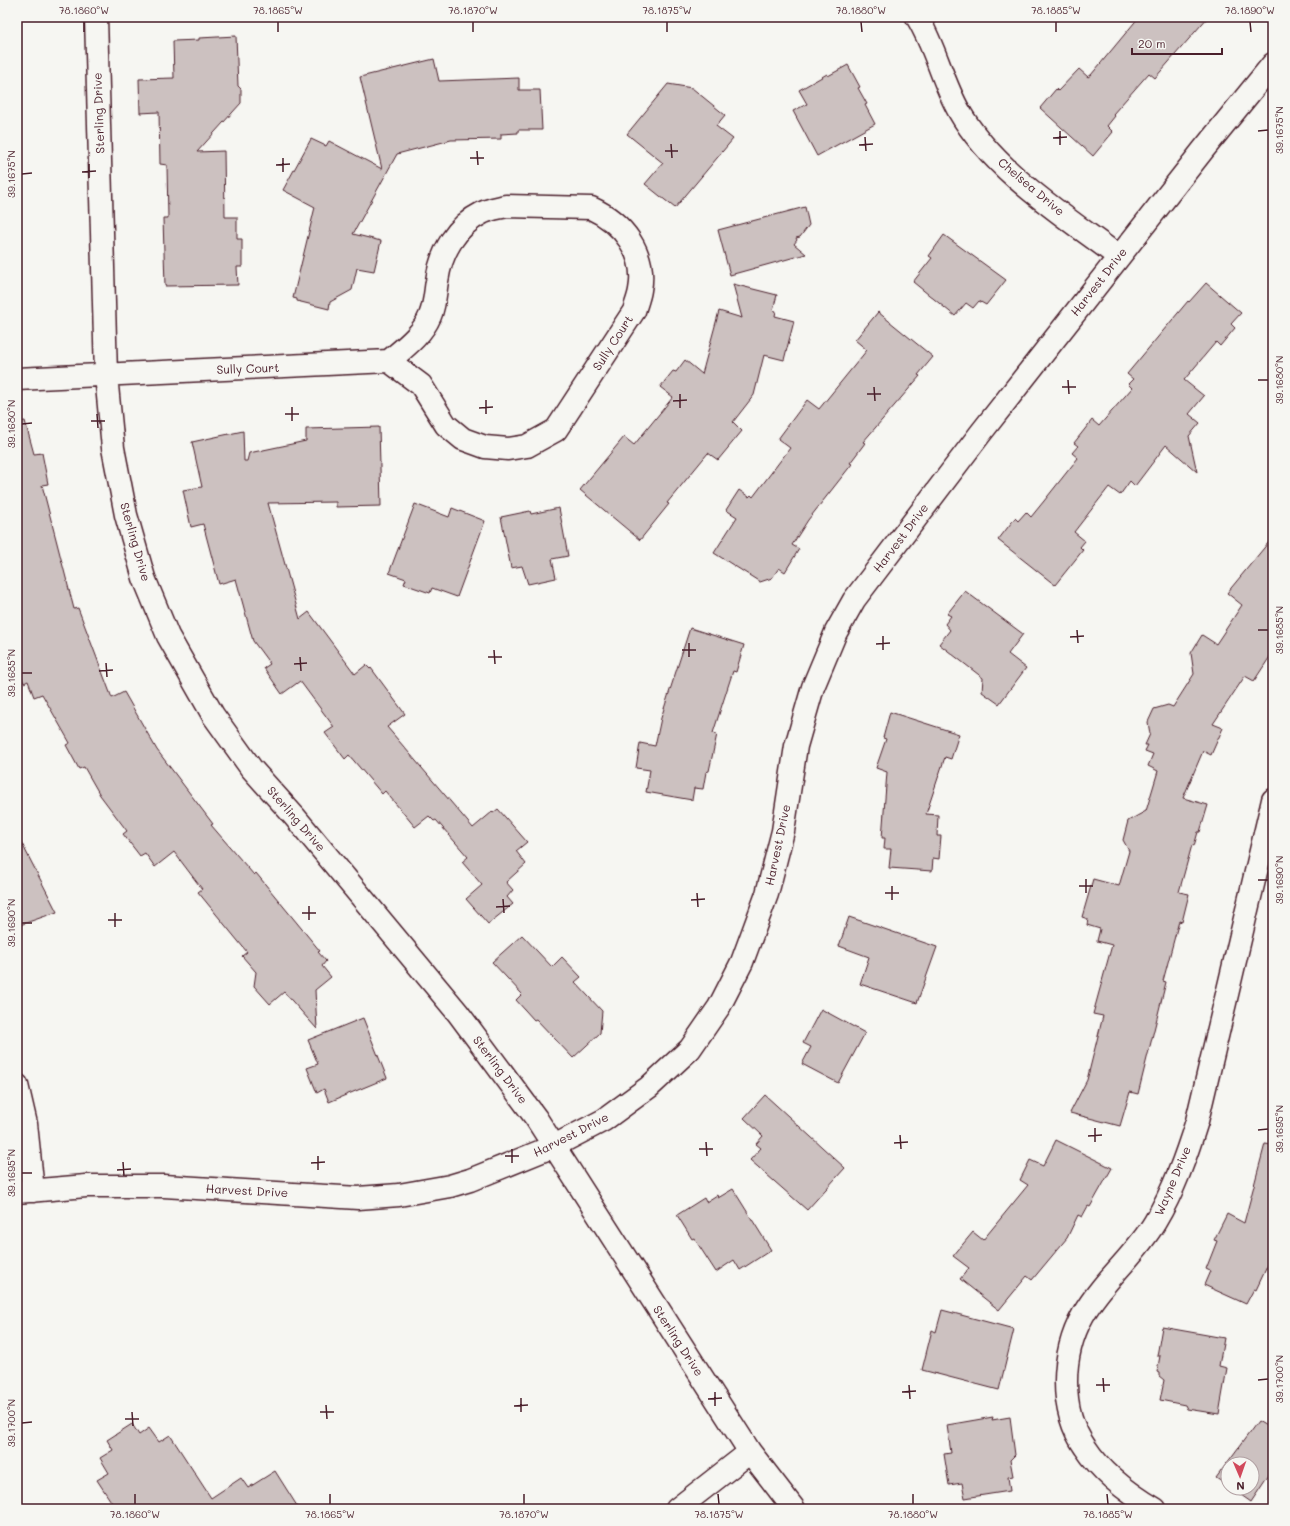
<svg xmlns="http://www.w3.org/2000/svg" width="1290" height="1526" viewBox="0 0 1290 1526" font-family="Mali,sans-serif">
  <style>
    .building { fill: #ccc1c0; stroke: #4a1f2b }
    .lines { fill: none; stroke-linecap: round; stroke-linejoin: round }
    .minor-casing { stroke: #4a1f2b; stroke-width: 25 }
    .minor { stroke: #f6f6f2; stroke-width: 22 }
    .ticks { fill: none; stroke: #4a1f2b; stroke-width: 1.5 }
    .labels { text-anchor: middle; stroke-width: 4; stroke-linejoin: round; paint-order: stroke }
    .street-label { font-size: 12px; fill: #4a1f2b; stroke: #f6f6f2 }
    .neatline { fill: none; stroke: #4a1f2b; stroke-width: 1.5 }
    .ticks-label { font-size: 10px; text-anchor: middle; fill: #4a1f2b }
  </style>
  <rect width="100%" height="100%" fill="#f6f6f2"/>
  <filter id="ink" filterUnits="userSpaceOnUse"><feTurbulence type="fractalNoise" baseFrequency=".025" numOctaves="2"/><feDisplacementMap in="SourceGraphic" scale="8" xChannelSelector="R" yChannelSelector="G"/><feConvolveMatrix kernelMatrix="1 2 1 2 8 2 1 2 1" color-interpolation-filters="sRGB"/></filter>
  <g filter="url(#ink)">
    <!-- building -->
    <path class="building" d="M 1139,17 L 1208,17 L 1155,78 L 1149,73 L 1113,114 L 1115,116 L 1107,126 L 1113,132 L 1093,156 L 1040,108 L 1056,89 L 1058,91 L 1079,69 L 1088,77 L 1091,75 Z
      M 236,36 L 238,86 L 241,89 L 241,103 L 197,152 L 224,151 L 225,217 L 237,217 L 237,239 L 242,239 L 242,267 L 237,267 L 238,285 L 165,286 L 163,218 L 168,218 L 167,165 L 160,164 L 159,112 L 140,113 L 139,79 L 174,78 L 173,41 L 199,40 L 199,38 Z
      M 434,59 L 439,81 L 519,78 L 519,90 L 540,90 L 542,130 L 518,130 L 518,133 L 501,134 L 501,139 L 451,140 L 397,154 L 353,234 L 381,241 L 374,271 L 357,268 L 352,290 L 330,302 L 329,309 L 297,301 L 297,299 L 293,298 L 315,207 L 283,190 L 311,139 L 326,146 L 329,141 L 382,169 L 360,77 Z
      M 848,65 L 860,87 L 858,88 L 867,104 L 865,105 L 875,124 L 817,156 L 793,111 L 807,104 L 799,90 L 827,74 L 828,76 Z
      M 668,84 L 692,88 L 725,115 L 716,126 L 733,139 L 675,208 L 645,184 L 663,163 L 627,134 Z
      M 805,207 L 809,225 L 800,237 L 796,238 L 797,240 L 794,244 L 806,254 L 730,275 L 718,230 Z
      M 944,235 L 1006,280 L 986,305 L 979,301 L 973,308 L 966,303 L 955,316 L 913,282 L 932,258 L 929,256 Z
      M 1206,283 L 1241,313 L 1231,324 L 1235,328 L 1220,346 L 1216,342 L 1184,380 L 1204,396 L 1189,414 L 1200,423 L 1189,436 L 1197,472 L 1166,445 L 1135,486 L 1130,481 L 1120,495 L 1109,487 L 1074,532 L 1085,541 L 1080,547 L 1083,550 L 1055,585 L 998,540 L 1015,518 L 1018,521 L 1026,512 L 1031,517 L 1044,501 L 1078,458 L 1072,453 L 1078,446 L 1074,443 L 1092,420 L 1099,426 L 1132,388 L 1128,384 L 1133,379 L 1127,374 L 1188,301 L 1189,302 Z
      M 733,284 L 777,295 L 773,310 L 776,311 L 775,316 L 794,321 L 784,360 L 764,355 L 754,395 L 733,422 L 742,431 L 718,460 L 708,453 L 667,503 L 669,504 L 640,540 L 580,490 L 624,437 L 634,445 L 673,397 L 660,387 L 673,371 L 676,372 L 685,360 L 702,374 L 719,311 L 742,318 Z
      M 878,312 L 933,357 L 918,375 L 920,376 L 863,442 L 865,443 L 850,463 L 852,464 L 808,520 L 792,545 L 799,549 L 785,572 L 779,568 L 772,578 L 760,582 L 714,553 L 737,517 L 726,510 L 739,490 L 749,497 L 751,495 L 753,497 L 790,448 L 778,439 L 807,400 L 819,409 L 867,350 L 855,340 Z
      M 25,421 L 34,454 L 42,453 L 48,484 L 42,485 L 74,609 L 78,608 L 112,698 L 124,692 L 157,750 L 213,824 L 211,825 L 254,875 L 256,873 L 320,951 L 318,952 L 326,961 L 322,966 L 331,977 L 315,990 L 317,1029 L 284,992 L 270,1004 L 254,986 L 256,972 L 242,956 L 247,952 L 198,892 L 202,889 L 174,852 L 155,867 L 145,853 L 140,856 L 123,834 L 127,831 L 100,795 L 84,767 L 79,769 L 66,745 L 70,743 L 42,694 L 34,697 L 28,681 L 24,683 L 17,665 L 17,422 Z
      M 379,427 L 381,506 L 336,507 L 336,502 L 268,503 L 300,619 L 309,612 L 355,674 L 366,665 L 370,669 L 371,668 L 405,714 L 387,727 L 473,828 L 492,812 L 493,813 L 498,809 L 527,842 L 516,851 L 526,864 L 506,882 L 513,890 L 507,897 L 513,904 L 488,924 L 466,899 L 482,885 L 462,862 L 468,857 L 436,820 L 434,821 L 429,816 L 415,827 L 385,791 L 382,794 L 349,755 L 345,759 L 325,733 L 334,727 L 300,681 L 282,694 L 264,668 L 270,664 L 253,641 L 236,579 L 219,584 L 203,524 L 191,527 L 183,490 L 202,487 L 192,442 L 243,431 L 244,461 L 247,461 L 249,453 L 306,441 L 306,429 Z
      M 415,504 L 449,517 L 452,508 L 485,521 L 457,597 L 432,588 L 430,593 L 404,584 L 406,579 L 389,573 Z
      M 559,508 L 568,556 L 552,559 L 556,578 L 528,584 L 522,566 L 511,568 L 501,517 L 530,511 L 531,514 Z
      M 1273,537 L 1273,652 L 1254,681 L 1245,676 L 1213,724 L 1223,728 L 1211,755 L 1203,751 L 1183,798 L 1208,805 L 1200,832 L 1198,832 L 1194,846 L 1192,845 L 1179,892 L 1189,894 L 1182,922 L 1179,921 L 1163,981 L 1166,982 L 1138,1094 L 1130,1092 L 1120,1126 L 1070,1113 L 1087,1080 L 1103,1016 L 1093,1014 L 1112,945 L 1097,941 L 1100,929 L 1087,925 L 1088,919 L 1082,917 L 1093,879 L 1119,886 L 1129,851 L 1123,840 L 1128,821 L 1146,811 L 1158,771 L 1148,766 L 1153,754 L 1145,751 L 1148,745 L 1145,745 L 1150,734 L 1148,722 L 1154,709 L 1168,705 L 1173,707 L 1194,674 L 1191,653 L 1202,635 L 1216,644 L 1242,605 L 1227,593 Z
      M 965,591 L 1023,634 L 1008,654 L 1026,668 L 999,704 L 982,692 L 983,678 L 939,644 L 950,630 L 945,624 L 951,616 L 947,614 Z
      M 690,628 L 744,645 L 736,672 L 733,671 L 713,733 L 717,734 L 709,771 L 706,772 L 703,789 L 694,788 L 692,800 L 646,792 L 650,770 L 636,768 L 640,743 L 655,746 L 661,718 Z
      M 890,712 L 959,734 L 951,759 L 945,757 L 926,814 L 938,815 L 937,836 L 941,836 L 939,859 L 933,858 L 932,871 L 889,868 L 891,849 L 884,849 L 885,838 L 882,838 L 887,772 L 876,768 L 886,739 L 883,738 Z
      M 17,834 L 57,912 L 17,926 Z
      M 849,917 L 937,947 L 917,1003 L 860,984 L 869,957 L 839,946 Z
      M 522,935 L 552,967 L 562,957 L 581,977 L 575,982 L 602,1011 L 600,1033 L 573,1058 L 536,1019 L 534,1020 L 516,1000 L 522,994 L 492,962 Z
      M 821,1009 L 865,1033 L 838,1083 L 802,1064 L 811,1047 L 803,1043 Z
      M 363,1018 L 387,1078 L 329,1102 L 324,1089 L 317,1093 L 307,1068 L 318,1064 L 308,1040 Z
      M 765,1095 L 845,1168 L 807,1210 L 750,1160 L 761,1148 L 756,1144 L 763,1136 L 744,1118 Z
      M 1056,1140 L 1112,1168 L 1090,1207 L 1088,1206 L 1082,1217 L 1078,1215 L 1067,1238 L 1032,1280 L 1027,1276 L 999,1310 L 960,1279 L 969,1268 L 953,1256 L 973,1232 L 983,1240 L 1028,1185 L 1020,1180 L 1030,1160 L 1043,1166 Z
      M 1265,1144 L 1273,1145 L 1273,1254 L 1256,1290 L 1254,1289 L 1246,1304 L 1204,1285 L 1210,1271 L 1206,1269 L 1217,1241 L 1214,1240 L 1227,1214 L 1244,1223 Z
      M 733,1189 L 771,1250 L 740,1270 L 734,1260 L 716,1272 L 694,1238 L 692,1239 L 677,1215 L 704,1198 L 706,1202 L 717,1195 L 718,1198 Z
      M 942,1310 L 1014,1329 L 999,1390 L 922,1370 L 932,1330 L 936,1332 Z
      M 1162,1327 L 1224,1338 L 1219,1366 L 1227,1368 L 1219,1414 L 1187,1409 L 1185,1405 L 1160,1400 L 1164,1380 L 1159,1376 L 1159,1373 L 1157,1372 L 1160,1356 L 1157,1356 Z
      M 993,1417 L 992,1420 L 1010,1417 L 1015,1455 L 1010,1460 L 1013,1476 L 1008,1477 L 1010,1491 L 965,1498 L 962,1483 L 949,1485 L 944,1454 L 951,1453 L 947,1425 Z
      M 1258,1421 L 1273,1430 L 1273,1469 L 1251,1502 L 1231,1488 L 1252,1488 L 1252,1464 L 1228,1464 L 1228,1486 L 1216,1478 Z
      M 132,1424 L 139,1435 L 149,1428 L 159,1442 L 170,1435 L 211,1498 L 241,1478 L 248,1488 L 275,1471 L 299,1509 L 116,1509 L 97,1480 L 109,1473 L 100,1458 L 113,1450 L 107,1440 Z"/>
    <g class="lines">
      <defs>
        <path id="minor" d="M 96,17 L 106,375 L 113,448 L 126,515 L 144,578 L 168,636 L 213,715 L 251,768 L 294,816 L 458,1013 L 536,1118 L 750,1452 L 794,1509
          M 917,17 C 935,46 942,81 959,111 C 993,171 1065,216 1119,257
          M 506,206 L 591,208 C 622,222 647,253 640,290 C 639,297 636,304 634,311 L 556,430 L 527,446 L 508,449 L 485,447 L 463,439 L 446,425 L 421,385 L 389,361 C 404,348 422,335 430,316 C 435,304 435,293 437,281 C 441,252 456,226 482,213 C 489,209 498,208 506,206 Z
          M 17,379 L 389,361
          M 17,1085 L 26,1124 L 33,1191
          M 17,1192 L 86,1186 L 164,1186 L 358,1198 L 399,1195 L 450,1186 L 470,1180 L 554,1146 L 604,1120 L 649,1087 L 690,1049 L 719,1007 L 742,962 L 767,894 L 783,831 L 796,746 L 813,687 L 836,632 L 854,600 L 980,434 L 1203,150 L 1273,64
          M 677,1509 L 750,1452
          M 1155,1509 C 1128,1493 1102,1473 1085,1447 C 1059,1410 1061,1354 1083,1315 C 1103,1280 1135,1256 1155,1222 C 1174,1190 1186,1156 1197,1121 L 1273,800"/>
      </defs>
      <!-- minor casing -->
      <use href="#minor" class="minor-casing"/>
      <!-- minor -->
      <use href="#minor" class="minor"/>
    </g>
  </g>
  <!-- ticks -->
  <path class="ticks" d="M 84,22 L 84,32M 278,22 L 278,32M 473,22 L 473,32M 667,22 L 667,32M 861,22 L 862,32M 1056,22 L 1056,32M 1250,22 L 1251,32M 1060,131 L 1060,145M 1258,131 L 1268,130M 865,137 L 866,151M 1053,138 L 1067,137M 671,144 L 672,158M 859,145 L 873,144M 477,151 L 478,165M 665,151 L 678,151M 283,158 L 283,172M 470,158 L 484,158M 89,164 L 89,178M 276,165 L 290,164M 82,172 L 96,171M 22,174 L 32,173M 1068,380 L 1069,394M 1258,380 L 1268,380M 874,387 L 875,401M 1062,387 L 1076,387M 680,394 L 680,408M 867,394 L 881,394M 486,400 L 486,414M 673,401 L 687,400M 292,407 L 292,421M 479,408 L 493,407M 97,414 L 98,428M 285,414 L 299,414M 91,421 L 105,421M 22,424 L 32,423M 1077,630 L 1078,643M 1258,630 L 1268,630M 883,636 L 883,650M 1070,637 L 1084,636M 689,643 L 689,657M 876,644 L 890,643M 494,650 L 495,664M 682,650 L 696,650M 300,657 L 301,671M 488,657 L 502,657M 106,663 L 107,677M 294,664 L 307,663M 99,671 L 113,670M 22,673 L 32,673M 1086,879 L 1086,893M 1258,880 L 1268,880M 892,886 L 892,900M 1079,886 L 1093,886M 697,893 L 698,907M 885,893 L 899,893M 503,899 L 504,913M 691,900 L 705,899M 309,906 L 309,920M 496,907 L 510,906M 115,913 L 115,927M 302,913 L 316,913M 108,920 L 122,920M 22,923 L 32,923M 1095,1128 L 1095,1142M 1258,1130 L 1268,1129M 900,1135 L 901,1149M 1088,1136 L 1102,1135M 706,1142 L 707,1156M 894,1143 L 908,1142M 512,1149 L 512,1163M 699,1149 L 713,1149M 318,1156 L 318,1170M 505,1156 L 519,1156M 123,1162 L 124,1176M 311,1163 L 325,1162M 117,1170 L 131,1169M 22,1173 L 32,1173M 1103,1378 L 1104,1392M 1258,1380 L 1268,1379M 909,1385 L 910,1399M 1096,1385 L 1110,1385M 715,1392 L 715,1406M 902,1392 L 916,1391M 521,1398 L 521,1412M 708,1399 L 722,1398M 326,1405 L 327,1419M 514,1406 L 528,1405M 132,1412 L 133,1426M 320,1412 L 334,1412M 125,1419 L 139,1419M 22,1423 L 32,1422M 135,1494 L 135,1504M 330,1494 L 330,1504M 524,1494 L 524,1504M 718,1494 L 719,1504M 913,1494 L 913,1504M 1107,1494 L 1108,1504"/>
  <g class="labels">
    <!-- street labels -->
    <g class="street-label">
      <text transform="translate(99 113) rotate(-92)" y="4">Sterling Drive</text>
      <text transform="translate(1031 187) rotate(40)" y="4">Chelsea Drive</text>
      <text transform="translate(1099 282) rotate(-52)" y="4">Harvest Drive</text>
      <text transform="translate(613 343) rotate(-57)" y="4">Sully Court</text>
      <text transform="translate(248 369) rotate(-2)" y="4">Sully Court</text>
      <text transform="translate(901 538) rotate(-53)" y="4">Harvest Drive</text>
      <text transform="translate(135 542) rotate(74)" y="4">Sterling Drive</text>
      <text transform="translate(296 819) rotate(49)" y="4">Sterling Drive</text>
      <text transform="translate(778 845) rotate(-78)" y="4">Harvest Drive</text>
      <text transform="translate(500 1070) rotate(53)" y="4">Sterling Drive</text>
      <text transform="translate(571 1135) rotate(-27)" y="4">Harvest Drive</text>
      <text transform="translate(1173 1181) rotate(-67)" y="4">Wayne Drive</text>
      <text transform="translate(247 1191) rotate(3)" y="4">Harvest Drive</text>
      <text transform="translate(678 1341) rotate(57)" y="4">Sterling Drive</text>
    </g>
  </g>
  <!-- margin -->
  <rect width="1290" height="1526" fill="none" stroke="#f6f6f2" stroke-width="44"/>
  <!-- north arrow -->
  <g transform="translate(1240 1476) rotate(178)"><circle r="19" fill="#f6f6f2" stroke="#b1a0a2"/>
  <path d="M0-3L7 15L0 10L-7 15Z" fill="#d1495b"/>
  <text y="-6" font-size="11" font-weight="bold" text-anchor="middle" fill="#4a1f2b">N</text>
  </g>
  <!-- scale -->
  <path d="M1132 48v6h90v-6" fill="none" stroke="#4a1f2b" stroke-width="2"/>
  <text x="1138" y="48" font-size="12" fill="#4a1f2b" stroke="#f6f6f2" stroke-width="3" paint-order="stroke">20 m</text>
  <rect x="22" y="22" width="1246" height="1482" class="neatline"/>
  <g class="ticks-label">
    <text x="84" y="14">78.1860°W</text>
    <text x="278" y="14">78.1865°W</text>
    <text x="473" y="14">78.1870°W</text>
    <text x="667" y="14">78.1875°W</text>
    <text x="861" y="14">78.1880°W</text>
    <text x="1056" y="14">78.1885°W</text>
    <text x="1250" y="14">78.1890°W</text>
    <text transform="translate(1279 130) rotate(-90)" y="4">39.1675°N</text>
    <text transform="translate(11 174) rotate(-90)" y="4">39.1675°N</text>
    <text transform="translate(1279 380) rotate(-90)" y="4">39.1680°N</text>
    <text transform="translate(11 424) rotate(-90)" y="4">39.1680°N</text>
    <text transform="translate(1279 630) rotate(-90)" y="4">39.1685°N</text>
    <text transform="translate(11 673) rotate(-90)" y="4">39.1685°N</text>
    <text transform="translate(1279 880) rotate(-90)" y="4">39.1690°N</text>
    <text transform="translate(11 923) rotate(-90)" y="4">39.1690°N</text>
    <text transform="translate(1279 1129) rotate(-90)" y="4">39.1695°N</text>
    <text transform="translate(11 1173) rotate(-90)" y="4">39.1695°N</text>
    <text transform="translate(1279 1379) rotate(-90)" y="4">39.1700°N</text>
    <text transform="translate(11 1423) rotate(-90)" y="4">39.1700°N</text>
    <text x="135" y="1518">78.1860°W</text>
    <text x="330" y="1518">78.1865°W</text>
    <text x="524" y="1518">78.1870°W</text>
    <text x="719" y="1518">78.1875°W</text>
    <text x="913" y="1518">78.1880°W</text>
    <text x="1108" y="1518">78.1885°W</text>
  </g>
</svg>
